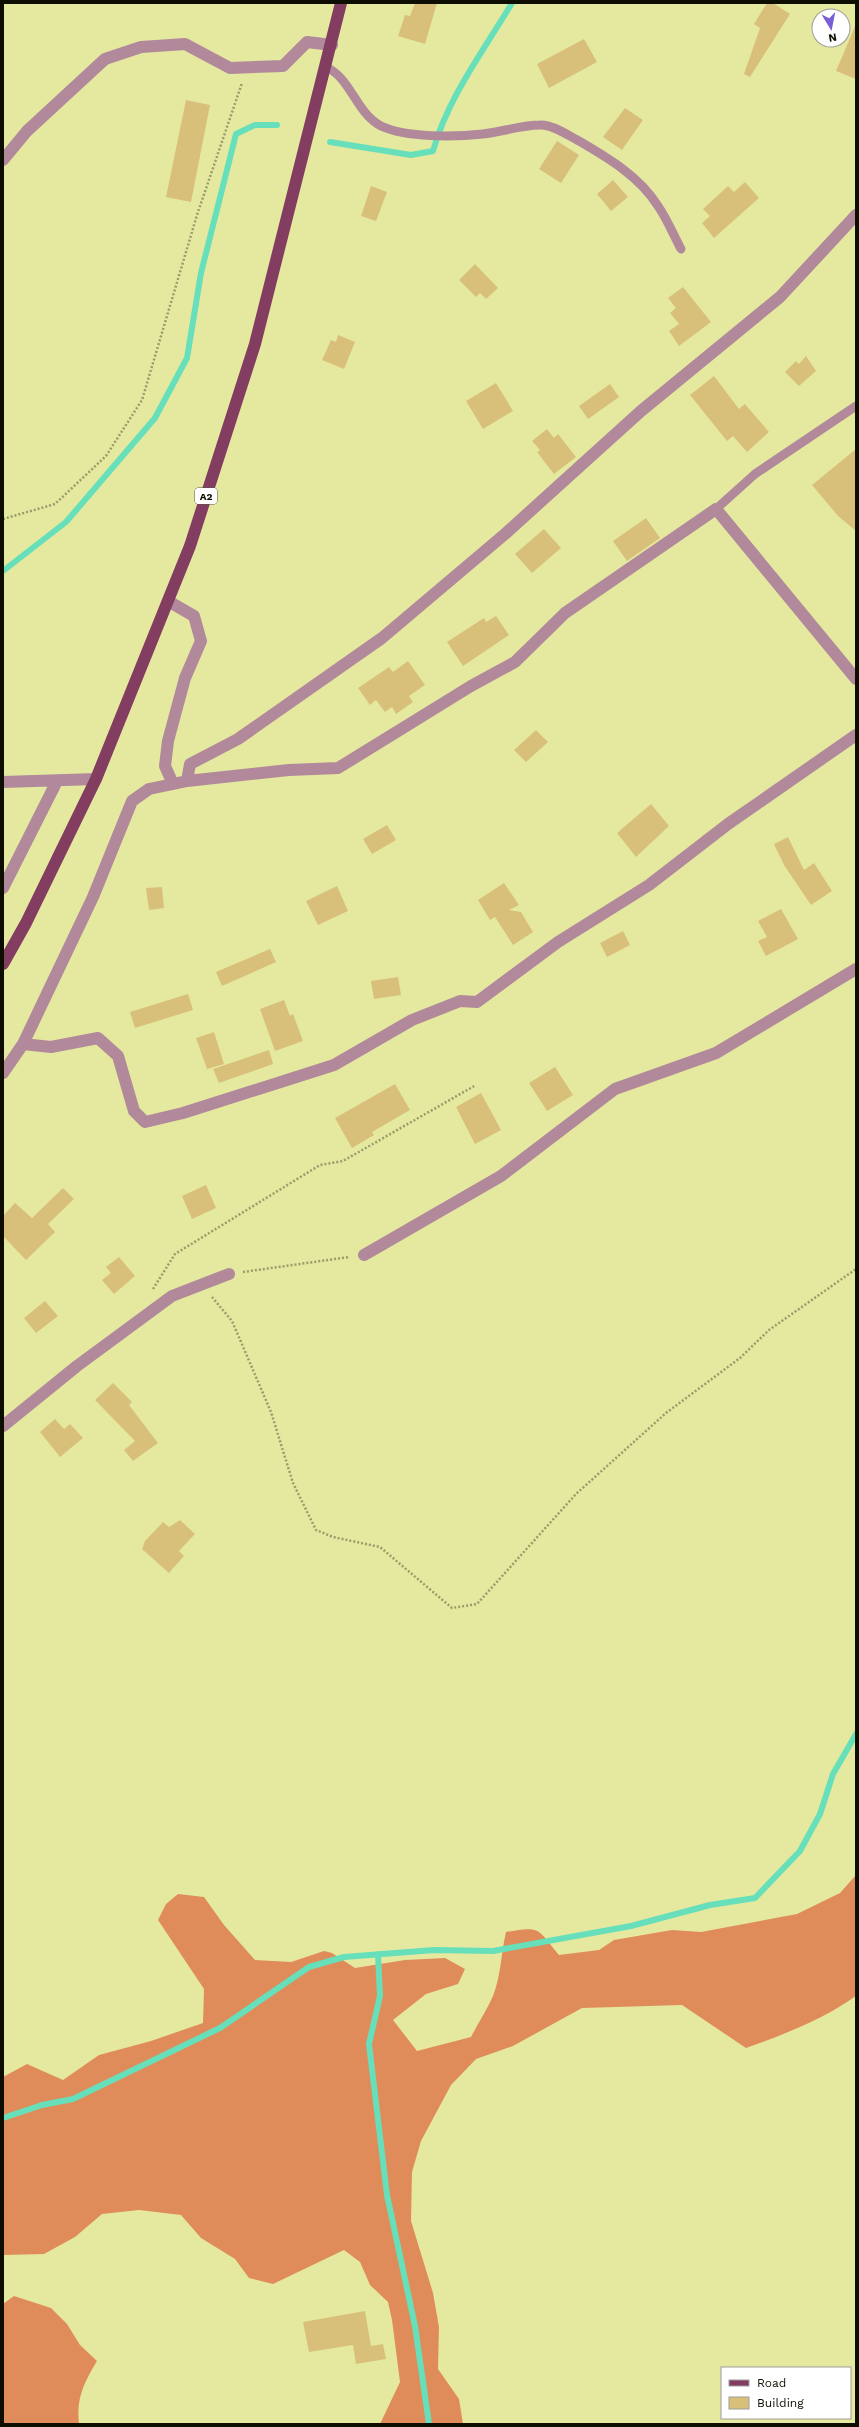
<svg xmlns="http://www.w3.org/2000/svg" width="859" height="2427" viewBox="0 0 859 2427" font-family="'Work Sans',sans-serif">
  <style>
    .forest { fill: #df8c5a }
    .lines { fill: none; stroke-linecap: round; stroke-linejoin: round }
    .stream { stroke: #66dfba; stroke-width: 6 }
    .building { fill: #d8c07a }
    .path { stroke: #999c68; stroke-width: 2.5; stroke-dasharray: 2 2; stroke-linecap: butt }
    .lane { stroke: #b1899b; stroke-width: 9 }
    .street { stroke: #b1899b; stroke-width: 12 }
    .primary { stroke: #823d60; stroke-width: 12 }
    .labels { text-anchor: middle; stroke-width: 3; stroke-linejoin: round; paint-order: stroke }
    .shield { fill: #fff; stroke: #56564c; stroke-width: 1 }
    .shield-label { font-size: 10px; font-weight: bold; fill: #0d0d00 }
  </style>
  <rect width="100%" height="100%" fill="#e5e9a0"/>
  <!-- forest -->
  <path class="forest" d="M 856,1875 L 856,1996 C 822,2020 785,2034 746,2048 L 682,2005 L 582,2008 L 513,2046 L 476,2059 L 451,2085 L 421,2141 L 412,2172 L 411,2221 L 433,2293 L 439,2327 L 438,2369 L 459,2399 L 463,2424 L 380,2424 L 400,2382 L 392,2320 L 388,2302 L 370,2285 L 360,2262 L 344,2250 L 273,2284 L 249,2278 L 235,2259 L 201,2238 L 181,2215 L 139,2210 L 102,2214 L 75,2237 L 44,2254 L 3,2255 L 3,2077 L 27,2064 L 63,2080 L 99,2055 L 151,2041 L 203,2023 L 204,1989 L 158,1920 L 166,1904 L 178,1894 L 204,1897 L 224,1925 L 255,1960 L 291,1962 L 324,1951 L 332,1953 L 355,1968 L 405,1960 L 445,1958 L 465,1969 L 458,1984 L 426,1994 L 393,2020 L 417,2051 L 471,2037 C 478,2023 487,2010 493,1996 C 501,1976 501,1953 506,1932 C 541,1926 537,1928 559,1955 L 599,1950 L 614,1940 L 672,1930 L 701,1932 L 797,1914 L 840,1893 Z
    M 14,2296 L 51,2308 L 67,2324 L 80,2345 L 97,2361 C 84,2383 76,2398 79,2424 L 3,2423 L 3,2304 Z"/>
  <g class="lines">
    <!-- stream -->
    <path class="stream" d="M 330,142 L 411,155 L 433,151 C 448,97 484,50 512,3
      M 3,571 L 66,522 L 155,418 L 187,358 L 201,273 L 236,134 L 255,125 L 277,125
      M 378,1954 L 380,1996 L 369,2044 L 387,2195 L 415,2326 L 429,2424
      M 3,2118 L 42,2105 L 73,2099 L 220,2028 L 309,1967 L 344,1957 L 434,1950 L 493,1951 L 631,1926 L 710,1905 L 755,1898 L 800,1851 L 820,1814 L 833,1774 L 856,1734"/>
  </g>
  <!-- building -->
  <path class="building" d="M 415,3 L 437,3 L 425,44 L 398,36 L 405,15 L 410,16 Z
    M 767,3 L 773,3 L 790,14 L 750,77 L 744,74 L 760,28 L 754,24 Z
    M 856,24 L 856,79 L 836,71 Z
    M 584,39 L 597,62 L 549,88 L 537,64 Z
    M 186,100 L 210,105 L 191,202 L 166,197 Z
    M 625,108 L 643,120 L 622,150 L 603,137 Z
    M 557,141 L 579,155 L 561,183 L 539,169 Z
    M 613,180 L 628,197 L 611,211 L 597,194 Z
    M 745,182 L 759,198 L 714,238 L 702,223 L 710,216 L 703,209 L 728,186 L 734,192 Z
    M 371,186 L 387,192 L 376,221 L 361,216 Z
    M 475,264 L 498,288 L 486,299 L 480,293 L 476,297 L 459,280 Z
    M 683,287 L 711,322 L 679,346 L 669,331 L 679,324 L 670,313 L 676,308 L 668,298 Z
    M 338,335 L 355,342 L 344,369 L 322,360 L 331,340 L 336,342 Z
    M 806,356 L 816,371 L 799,386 L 785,372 L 796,361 L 799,364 Z
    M 714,376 L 739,409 L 745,404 L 769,432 L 747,452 L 733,436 L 727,441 L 690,395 Z
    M 496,383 L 513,411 L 483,429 L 466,401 Z
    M 610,384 L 619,397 L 588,419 L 579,406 Z
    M 547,429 L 554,438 L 558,434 L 576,457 L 554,474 L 537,452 L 540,450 L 532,441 Z
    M 856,449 L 856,531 L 838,516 L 812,485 Z
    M 646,518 L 660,538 L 627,561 L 613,541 Z
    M 544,529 L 561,548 L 532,573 L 515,554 Z
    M 496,616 L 509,635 L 463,666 L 447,642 L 484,618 L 486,622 Z
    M 408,661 L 425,685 L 409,696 L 413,702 L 396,714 L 392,707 L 385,712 L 376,700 L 370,705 L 358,688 L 389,667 L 393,672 Z
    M 536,730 L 548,742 L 526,762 L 514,750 Z
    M 651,804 L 669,826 L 636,857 L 617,833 Z
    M 387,825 L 396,840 L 372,854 L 363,839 Z
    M 788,837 L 804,870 L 814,863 L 832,891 L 811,905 L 784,865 L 774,844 Z
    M 504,883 L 519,905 L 509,910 L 521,912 L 533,932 L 513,945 L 495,917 L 490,920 L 478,900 Z
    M 337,886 L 348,911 L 318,925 L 306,901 Z
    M 162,887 L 164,908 L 149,910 L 146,888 Z
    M 781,909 L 798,939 L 766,956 L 758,941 L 767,937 L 758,921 Z
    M 623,931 L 630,945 L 607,957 L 600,943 Z
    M 270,949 L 276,962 L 222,986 L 216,972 Z
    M 398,977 L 401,995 L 374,999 L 371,981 Z
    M 188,994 L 193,1010 L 135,1028 L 130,1012 Z
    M 284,1000 L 290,1016 L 293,1014 L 303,1041 L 275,1051 L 260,1009 Z
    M 214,1032 L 224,1064 L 207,1069 L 196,1038 Z
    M 269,1050 L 273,1064 L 219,1083 L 213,1069 Z
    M 555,1067 L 573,1095 L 547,1111 L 529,1083 Z
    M 395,1084 L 410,1110 L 372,1132 L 374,1135 L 352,1148 L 335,1118 Z
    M 481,1093 L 501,1130 L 475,1144 L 456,1107 Z
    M 206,1185 L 216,1208 L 192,1219 L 182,1196 Z
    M 63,1188 L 74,1199 L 48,1224 L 55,1232 L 26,1260 L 3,1236 L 3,1216 L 15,1203 L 32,1218 Z
    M 119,1257 L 135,1276 L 114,1294 L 102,1280 L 111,1273 L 106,1267 Z
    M 45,1301 L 58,1316 L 36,1333 L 24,1318 Z
    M 113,1383 L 132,1402 L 129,1405 L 158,1443 L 133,1461 L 124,1450 L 135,1441 L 95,1400 Z
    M 55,1419 L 64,1429 L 70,1424 L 83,1438 L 60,1457 L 40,1432 Z
    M 180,1520 L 195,1534 L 179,1551 L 184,1556 L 169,1573 L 142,1549 L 145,1541 L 163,1522 L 169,1527 Z
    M 365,2311 L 371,2346 L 383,2344 L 386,2359 L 356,2364 L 353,2345 L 309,2352 L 303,2322 Z"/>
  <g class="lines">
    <!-- path -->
    <path class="path" d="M 3,519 L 55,504 L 106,456 L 142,400 L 197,215 L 242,83
      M 243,1272 L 349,1257
      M 153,1289 L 175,1254 L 320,1165 L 343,1161 L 476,1085
      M 212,1297 L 232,1321 L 271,1412 L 293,1483 L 316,1530 L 333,1537 L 380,1547 L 452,1608 L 477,1604 L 576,1494 L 666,1413 L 740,1358 L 769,1330 L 856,1269"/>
    <!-- lane -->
    <path class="lane" d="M 326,67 C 351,78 356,113 381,126 C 407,138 455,137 483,134 C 502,132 521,125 540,125 C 552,124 569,136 579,141 C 608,158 639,176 658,206 C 667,219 673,234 681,249
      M 716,509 L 755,474 L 856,406"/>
    <!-- street -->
    <path class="street" d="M 3,160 L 27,131 L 105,59 L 141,47 L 185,44 L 230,68 L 283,66 L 307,42 L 332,45
      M 168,601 L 194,616 L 201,641 L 185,678 L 168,741 L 165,766 L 173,784 L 187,781 L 289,770 L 338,768 L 471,686 L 515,662 L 565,613 L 716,509 L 856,679
      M 187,781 L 190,764 L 238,739 L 382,638 L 505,534 L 641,411 L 780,297 L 856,215
      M 3,782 L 96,779
      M 3,888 L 57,781
      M 23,1044 L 51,1047 L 98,1038 L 118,1056 L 134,1111 L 145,1122 L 183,1113 L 334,1065 L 412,1020 L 460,1001 L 477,1002 L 558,942 L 649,885 L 728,824 L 856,735
      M 3,1073 L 23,1044 L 93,897 L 132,801 L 149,789 L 173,784
      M 364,1255 L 501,1176 L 615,1089 L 716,1053 L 856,969
      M 3,1426 L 77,1366 L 172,1296 L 229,1274"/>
    <!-- primary -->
    <path class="primary" d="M 3,964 L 26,923 L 96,779 L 190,546 L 255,344 L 341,3"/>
  </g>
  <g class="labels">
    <!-- shield labels -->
    <rect class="shield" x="195" y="488" width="22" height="16" rx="3"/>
    <g class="shield-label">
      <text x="206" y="500">A2</text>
    </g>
  </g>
  <!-- border -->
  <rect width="859" height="2427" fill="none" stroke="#0d0d00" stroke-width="8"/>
  <!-- legend -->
  <rect x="721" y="2367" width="130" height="52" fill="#ffffff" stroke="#9e9e99"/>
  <rect x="729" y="2380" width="20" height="6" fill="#823d60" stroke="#9e9e99"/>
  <text x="757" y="2387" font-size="12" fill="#0d0d00">Road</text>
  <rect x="729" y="2397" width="20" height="12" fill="#d8c07a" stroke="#9e9e99"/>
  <text x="757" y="2407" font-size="12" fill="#0d0d00">Building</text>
  <!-- north arrow -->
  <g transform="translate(831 28) rotate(170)"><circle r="19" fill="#ffffff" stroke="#9e9e99"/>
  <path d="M0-3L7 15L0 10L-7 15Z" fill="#7a5dd7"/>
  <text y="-6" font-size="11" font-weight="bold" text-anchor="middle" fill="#0d0d00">N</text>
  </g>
</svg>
